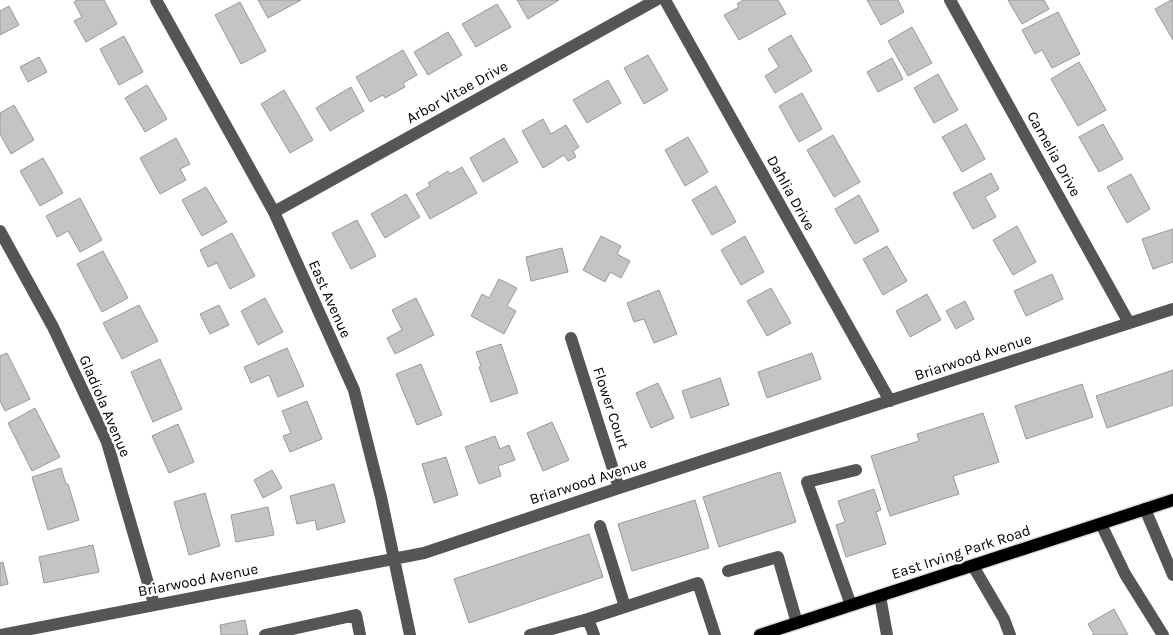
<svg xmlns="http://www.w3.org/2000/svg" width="1173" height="635" viewBox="0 0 1173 635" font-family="Karla,sans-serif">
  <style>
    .building { fill: #c4c4c4; stroke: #999 }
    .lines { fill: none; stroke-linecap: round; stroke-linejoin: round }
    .major-casing { stroke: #dbdbdb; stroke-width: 15 }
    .minor { stroke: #555; stroke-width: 12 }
    .major { stroke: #000; stroke-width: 12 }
    .labels { text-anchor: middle; stroke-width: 5; stroke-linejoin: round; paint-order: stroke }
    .street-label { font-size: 15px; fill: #000; stroke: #fff }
  </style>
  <rect width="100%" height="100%" fill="#fff"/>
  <!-- building -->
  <path class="building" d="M 77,0 L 104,0 L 117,24 L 86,42 L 74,21 L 82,17 L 74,2 Z
    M 258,0 L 301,0 L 268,18 Z
    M 517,0 L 559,0 L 528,19 Z
    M 743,0 L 778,0 L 786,14 L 739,40 L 724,15 L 739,7 L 737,4 Z
    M 867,0 L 898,0 L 904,12 L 881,25 Z
    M 1008,0 L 1044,0 L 1049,9 L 1022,24 Z
    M 1171,0 L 1173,0 L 1173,40 L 1155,9 Z
    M 240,2 L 266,51 L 241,64 L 215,15 Z
    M 497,4 L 511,27 L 476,47 L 462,24 Z
    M 9,6 L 19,25 L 0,35 L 0,11 Z
    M 1058,12 L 1080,54 L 1052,68 L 1042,50 L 1035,54 L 1022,30 Z
    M 912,27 L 932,63 L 908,76 L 888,41 Z
    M 448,32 L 462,55 L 428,75 L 414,52 Z
    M 791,35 L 812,71 L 775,93 L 765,76 L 779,67 L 768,49 Z
    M 124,36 L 143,72 L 119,85 L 100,49 Z
    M 403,50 L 417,75 L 403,83 L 405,87 L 385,98 L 383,95 L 370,102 L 356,77 Z
    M 648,55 L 668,90 L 644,104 L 624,68 Z
    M 39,57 L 47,72 L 28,82 L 20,67 Z
    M 892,58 L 903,79 L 878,92 L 867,72 Z
    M 1079,62 L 1106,110 L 1078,126 L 1051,79 Z
    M 938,74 L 958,110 L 934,123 L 914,88 Z
    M 608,80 L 621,103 L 587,123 L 573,100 Z
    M 147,85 L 167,119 L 145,132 L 125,98 Z
    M 351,87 L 364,111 L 330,131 L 316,108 Z
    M 284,90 L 313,140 L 290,153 L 261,104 Z
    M 802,93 L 822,129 L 799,142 L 779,106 Z
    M 14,105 L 34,140 L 11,154 L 0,134 L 0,113 Z
    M 543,119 L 551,134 L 566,125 L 579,147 L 573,151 L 576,157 L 568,161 L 564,155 L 543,168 L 522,131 Z
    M 966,124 L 985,159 L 962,172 L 942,137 Z
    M 1103,124 L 1123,159 L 1099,172 L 1079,137 Z
    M 833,135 L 860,182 L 834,197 L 807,150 Z
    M 688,137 L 708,172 L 685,186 L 665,150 Z
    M 176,138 L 190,164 L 180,169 L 186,180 L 160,194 L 140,158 Z
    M 504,138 L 518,162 L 483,182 L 470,158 Z
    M 43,158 L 63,193 L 40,206 L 20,171 Z
    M 462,167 L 477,193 L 430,219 L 416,194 L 430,186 L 428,183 L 448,171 L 450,174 Z
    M 991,173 L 999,189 L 985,197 L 996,217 L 973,229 L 953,193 Z
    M 1131,174 L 1150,209 L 1127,223 L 1107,187 Z
    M 716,186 L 736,222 L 712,235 L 692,200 Z
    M 206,187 L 227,222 L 202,236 L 182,200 Z
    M 406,194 L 420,217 L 385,238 L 371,214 Z
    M 859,195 L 879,231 L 855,244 L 835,209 Z
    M 80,198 L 102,240 L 80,252 L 68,231 L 57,237 L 46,216 Z
    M 357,220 L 376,256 L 351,269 L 332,233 Z
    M 1017,226 L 1036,262 L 1013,275 L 993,240 Z
    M 1173,229 L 1173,262 L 1153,269 L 1142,239 Z
    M 232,233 L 255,276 L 230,289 L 217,263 L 208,267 L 200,250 Z
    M 601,236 L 621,246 L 617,254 L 630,261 L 621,278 L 610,272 L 605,282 L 583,270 Z
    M 745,236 L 764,272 L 741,285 L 721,250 Z
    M 887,246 L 907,281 L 883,295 L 863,259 Z
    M 562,248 L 568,272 L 531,281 L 526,257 Z
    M 103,251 L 128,298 L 102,312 L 77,264 Z
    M 1052,274 L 1063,299 L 1026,316 L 1014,291 Z
    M 499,279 L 517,288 L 507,306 L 516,311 L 504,334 L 471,316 L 482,294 L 489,298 Z
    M 771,288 L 791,323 L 767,336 L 747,301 Z
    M 659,290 L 677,334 L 654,343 L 644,319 L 634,322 L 627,303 Z
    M 927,294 L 941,320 L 910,337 L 896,311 Z
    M 265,298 L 283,332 L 258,345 L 241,311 Z
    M 416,298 L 434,335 L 395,354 L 387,338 L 402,330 L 392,310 Z
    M 965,301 L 974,319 L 956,329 L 946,311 Z
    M 139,305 L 158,341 L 122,359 L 103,323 Z
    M 219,305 L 229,325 L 210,334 L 200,314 Z
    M 501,344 L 518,393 L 491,402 L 479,367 L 481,366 L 476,352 Z
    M 287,348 L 304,386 L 278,397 L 269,375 L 251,383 L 244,367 Z
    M 7,353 L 30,399 L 5,411 L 0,401 L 0,356 Z
    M 812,353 L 821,379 L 767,398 L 758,372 Z
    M 160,359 L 182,409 L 153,422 L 131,372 Z
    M 421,364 L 442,415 L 417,425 L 396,374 Z
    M 1173,370 L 1173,405 L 1107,428 L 1096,396 Z
    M 720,378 L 729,405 L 691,418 L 682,391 Z
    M 658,383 L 674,418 L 651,428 L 636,393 Z
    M 1082,384 L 1093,417 L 1026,439 L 1015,406 Z
    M 307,401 L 322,439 L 290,452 L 283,436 L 291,433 L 282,411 Z
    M 35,408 L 60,457 L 32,471 L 8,423 Z
    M 983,413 L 999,462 L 953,476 L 959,494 L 890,516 L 871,456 L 919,441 L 917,434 Z
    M 552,422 L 569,460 L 543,471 L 527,433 Z
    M 178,424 L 194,462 L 169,473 L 152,436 Z
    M 495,436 L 500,449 L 509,445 L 515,460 L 498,466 L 501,476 L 479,484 L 465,447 Z
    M 446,457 L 458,495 L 434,503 L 422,464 Z
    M 61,468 L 66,484 L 68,484 L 79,520 L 48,530 L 32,477 Z
    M 272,470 L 282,488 L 263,498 L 254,480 Z
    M 780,472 L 796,522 L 719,547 L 703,497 Z
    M 334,484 L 345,522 L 317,530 L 315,520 L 297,524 L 290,496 Z
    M 874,489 L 881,510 L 876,512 L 886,544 L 846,557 L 836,525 L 845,522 L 838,501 Z
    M 205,493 L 220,546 L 189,555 L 174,502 Z
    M 695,500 L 709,548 L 632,571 L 618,524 Z
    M 268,507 L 274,535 L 236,542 L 231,515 Z
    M 589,534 L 603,577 L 469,623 L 454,579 Z
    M 93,545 L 99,572 L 44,583 L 39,557 Z
    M 3,562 L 8,584 L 0,586 L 0,563 Z
    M 1114,609 L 1128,635 L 1092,635 L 1094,634 L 1088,624 Z
    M 245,620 L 248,635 L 221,635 L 220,625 Z"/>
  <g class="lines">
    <defs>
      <path id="major" d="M 760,635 L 1173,500"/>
    </defs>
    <!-- major casing -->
    <use href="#major" class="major-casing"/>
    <!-- minor -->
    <path class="minor" d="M 156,0 L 274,212 L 354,390 L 381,497 L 410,635
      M 665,0 L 890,401
      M 950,0 L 1129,323
      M 274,212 L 656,0
      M 0,231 L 53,327 L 107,442 L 154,604
      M 571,338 L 619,488
      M 1145,509 L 1173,575
      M 1101,524 L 1125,574 L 1163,635
      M 600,526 L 625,607
      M 973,566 L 1004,619 L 1010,635
      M 728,571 L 778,557 L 797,623
      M 880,596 L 887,635
      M 851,605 L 807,482 L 856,470
      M 588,619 L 698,583 L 715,635
      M 0,635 L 424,553 L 619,488 L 1173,309
      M 265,635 L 356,615 L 360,635
      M 530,635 L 588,619 L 594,635"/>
    <!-- major -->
    <use href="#major" class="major"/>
  </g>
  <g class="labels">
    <!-- street labels -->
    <g class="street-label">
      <text transform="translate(457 92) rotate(-29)" y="5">Arbor Vitae Drive</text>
      <text transform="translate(1054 154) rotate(61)" y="5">Camelia Drive</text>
      <text transform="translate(791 193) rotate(61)" y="5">Dahlia Drive</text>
      <text transform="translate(330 299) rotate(66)" y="5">East Avenue</text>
      <text transform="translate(973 357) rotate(-18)" y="5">Briarwood Avenue</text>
      <text transform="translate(105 406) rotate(67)" y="5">Gladiola Avenue</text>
      <text transform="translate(611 408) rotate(72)" y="5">Flower Court</text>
      <text transform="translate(588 481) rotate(-18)" y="5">Briarwood Avenue</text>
      <text transform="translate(961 552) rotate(-18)" y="5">East Irving Park Road</text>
      <text transform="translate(198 580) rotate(-11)" y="5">Briarwood Avenue</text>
    </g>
  </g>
</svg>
